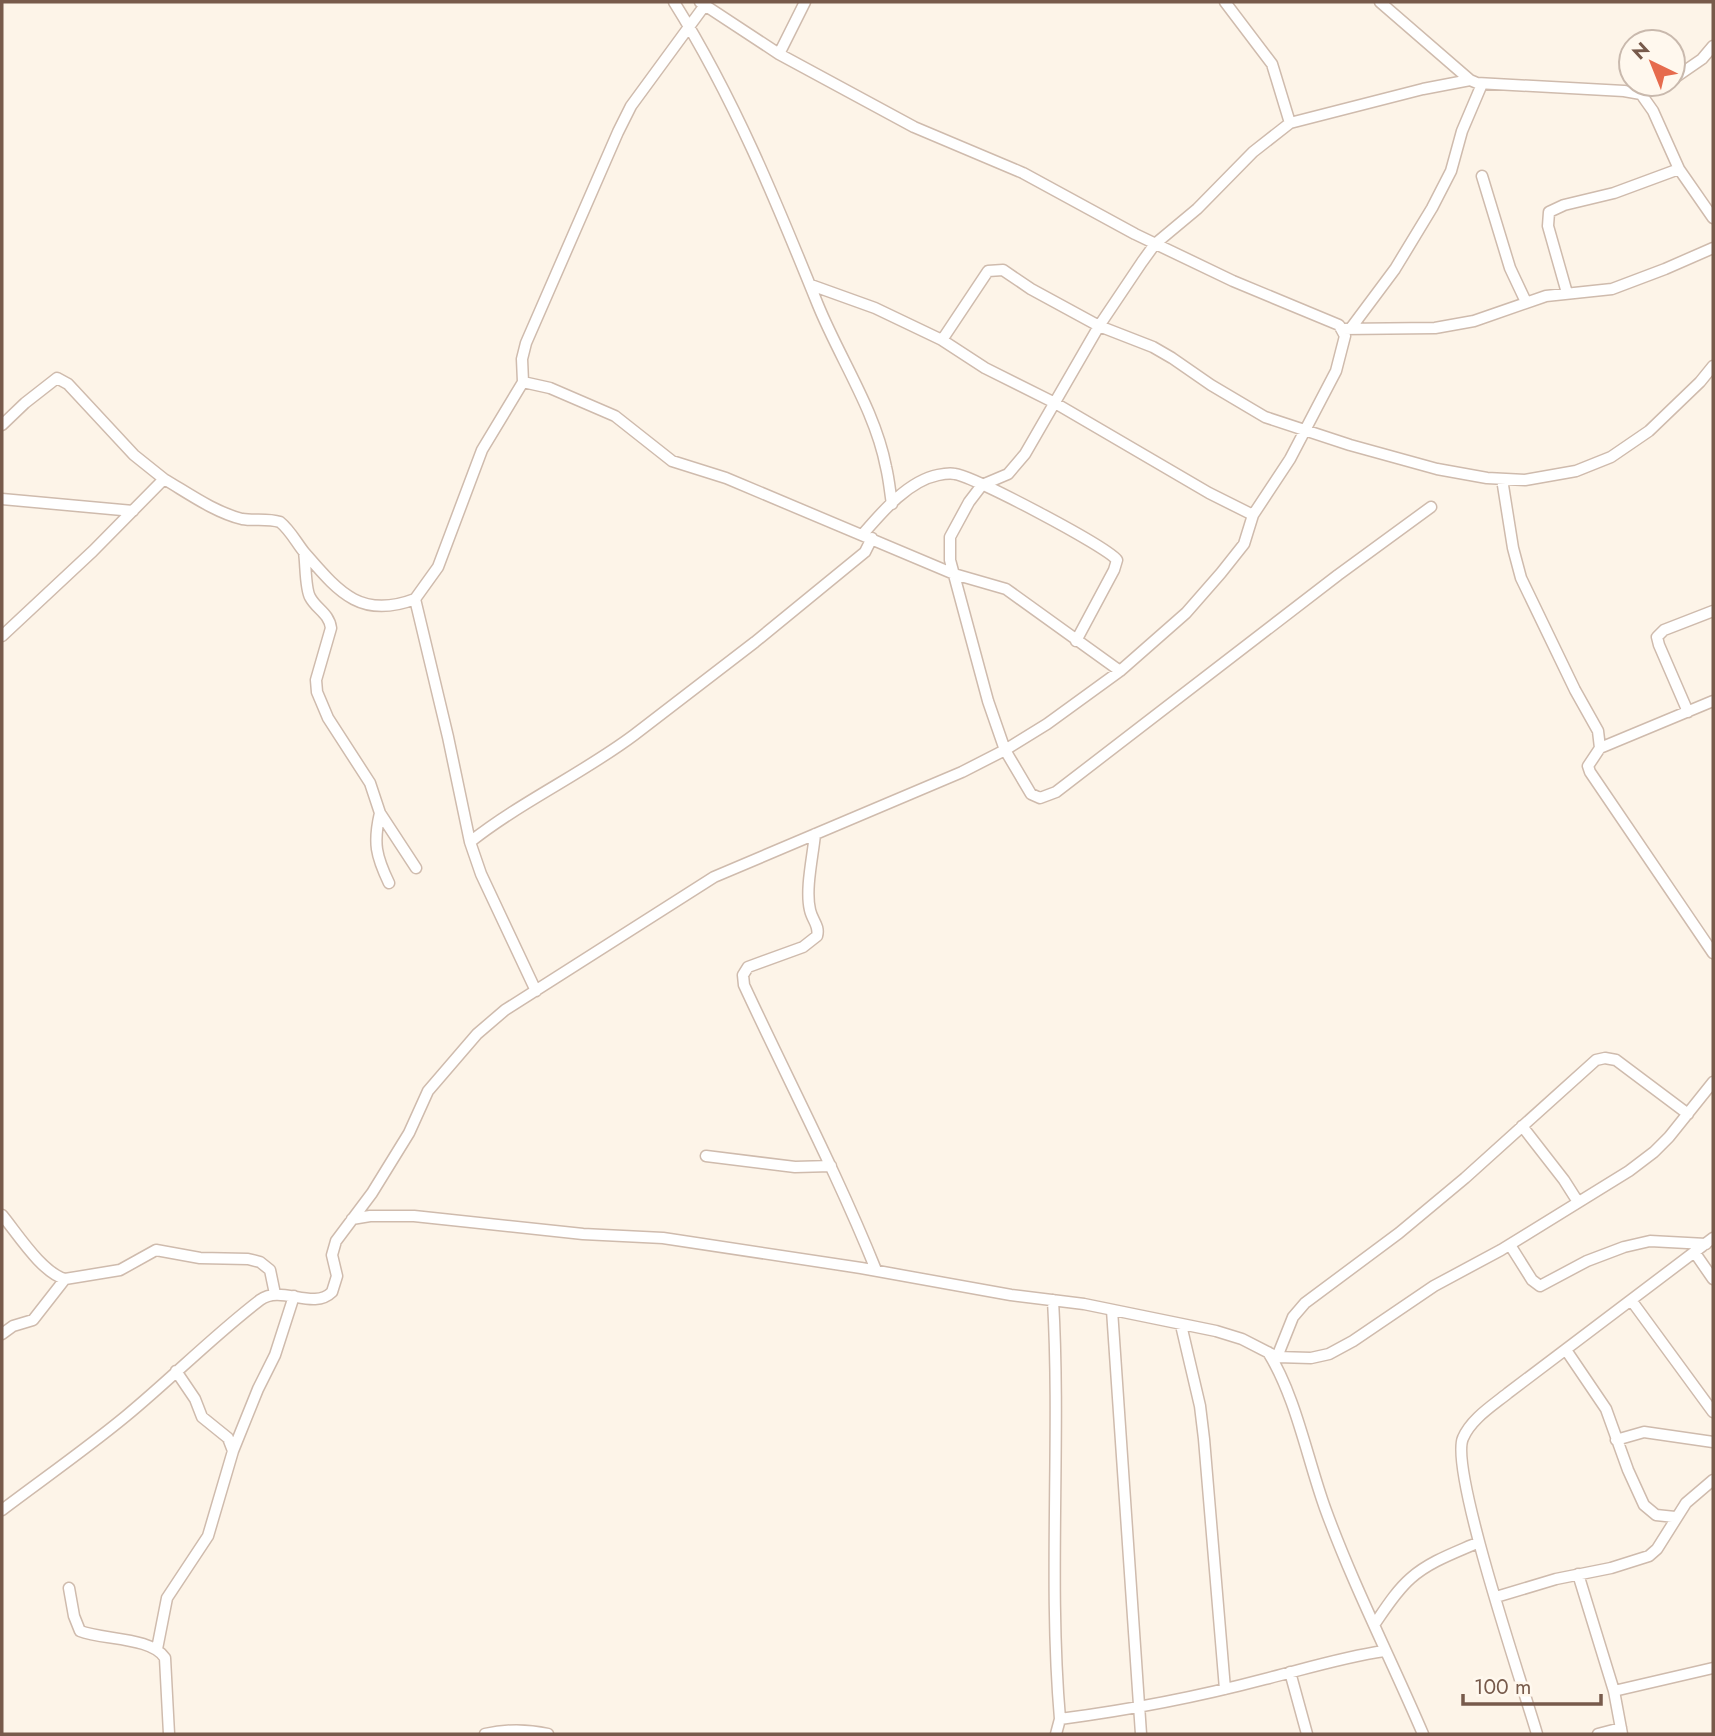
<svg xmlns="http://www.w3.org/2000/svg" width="1715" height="1736" viewBox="0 0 1715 1736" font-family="Jost,sans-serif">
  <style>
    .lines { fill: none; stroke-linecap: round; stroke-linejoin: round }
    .minor-casing { stroke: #cfbbad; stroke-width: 13 }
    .minor { stroke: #fff; stroke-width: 10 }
  </style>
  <rect width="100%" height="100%" fill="#fdf4e8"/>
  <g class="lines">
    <defs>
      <path id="minor" d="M 674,2 C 734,98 776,201 818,305 C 840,359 875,410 886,467 C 889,479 890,492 892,504
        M 1225,2 L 1272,64 L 1290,123
        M 1380,2 L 1470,80 L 1477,83 L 1624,91 L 1641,94 L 1653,111 L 1679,169 L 1713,218
        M 779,54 L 805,2
        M 1673,79 L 1702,59 L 1713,46
        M 1641,94 L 1661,84
        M 1482,176 L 1510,268 L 1526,302
        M 811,285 L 875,308 L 942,340 L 985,368 L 1055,403 L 1209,493 L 1253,515
        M 1567,293 L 1548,226 L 1549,212 L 1564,205 L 1614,193 L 1679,169
        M 1351,328 L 1395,269 L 1432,208 L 1451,171 L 1462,131 L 1482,84
        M 1342,329 L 1435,328 L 1474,321 L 1546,296 L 1612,289 L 1665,269 L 1713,248
        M 942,340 L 988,271 L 1003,270 L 1031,289 L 1099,326 L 1153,347 L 1172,358 L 1211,385 L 1265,417 L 1350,445 L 1437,469 L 1487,478 L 1525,480 L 1576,471 L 1611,457 L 1649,431 L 1700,382 L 1713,366
        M 523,382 L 550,388 L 615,416 L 672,461 L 726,478 L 954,574 L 1006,589 L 1120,671
        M 2,425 L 25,403 L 57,378 L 68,384 L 134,455 L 164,479 L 93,551 L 2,636
        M 164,479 C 188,493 214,512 242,519 C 254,521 267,518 280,522 C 290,530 296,542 304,552 C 338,591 360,620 415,599 L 438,567 L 482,450 L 523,382 L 522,359 L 526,343 L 618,132 L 631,106 L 705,5
        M 1502,479 L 1513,548 L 1521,578 L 1575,690 L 1598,731 L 1600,748 L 1588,766 L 1590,772 L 1713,953
        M 2,499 L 133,511
        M 1431,507 L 1338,575 L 1056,792 L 1040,798 L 1031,794 L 1005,750 L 988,701 L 950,560 L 950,537 L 969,502 L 982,485 L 1008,474 L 1025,454 L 1099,326 L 1142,262 L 1155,244 L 1197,209 L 1253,152 L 1290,123 L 1423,89 L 1470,80
        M 863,534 C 882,512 908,481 938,475 C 943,474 950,473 955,474 C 973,476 1106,546 1117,560 L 1114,570 L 1076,641
        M 304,552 C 306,564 305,588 310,597 C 316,609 329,613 331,628 L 316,680 L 317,692 L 328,718 L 370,783 L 380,813 L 416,868
        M 415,599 L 448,737 L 470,842 L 481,874 L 536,991
        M 1688,712 L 1659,645 L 1657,637 L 1664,630 L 1713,611
        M 1600,748 L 1713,701
        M 380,813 C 373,843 376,856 389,883
        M 815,834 C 813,856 805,889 810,910 C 812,920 820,926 817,936 L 803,947 L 748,967 L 743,975 L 744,985 C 788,1080 837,1173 876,1270
        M 470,842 C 522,801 582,774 634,735 L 755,642 L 865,552 L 872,538
        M 1522,1126 L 1564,1180 L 1578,1202
        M 706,1156 L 795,1167 L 831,1166
        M 2,1215 C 17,1233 42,1273 65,1279 L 120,1270 L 156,1250 L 200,1258 L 248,1259 L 260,1262 L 270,1270 L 275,1294
        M 352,1219 L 370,1216 L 414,1216 L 583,1234 L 663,1238 L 861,1268 L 1011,1295 L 1084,1304 L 1216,1331 L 1242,1339 L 1277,1357 L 1311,1358 L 1329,1354 L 1353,1341 L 1434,1286 L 1501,1250 L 1629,1171 L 1654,1152 L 1669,1137 L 1713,1082
        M 1510,1245 L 1532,1280 L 1540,1286 L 1587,1261 L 1624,1247 L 1650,1241 L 1706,1244
        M 1695,1253 L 1713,1279
        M 1053,1300 C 1061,1440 1048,1580 1060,1719 L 1056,1734
        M 1631,1300 L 1713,1412
        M 1112,1310 L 1141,1734
        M 1181,1325 L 1200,1406 L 1204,1439 L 1225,1689
        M 2,1334 L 13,1326 L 33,1320 L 65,1279
        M 1566,1350 L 1606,1409 L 1628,1470 L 1644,1505 L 1656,1515 L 1675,1517
        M 1268,1352 C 1296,1397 1307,1458 1325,1508 C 1353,1585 1391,1659 1423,1734
        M 1277,1357 L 1293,1317 L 1305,1303 L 1399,1233 L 1465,1178 L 1596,1060 L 1605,1058 L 1616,1060 L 1688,1114
        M 1616,1440 L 1644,1432 L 1713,1442
        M 233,1451 L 258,1389 L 275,1355 L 294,1296
        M 2,1510 C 43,1479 86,1449 126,1416 C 172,1378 213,1336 260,1300 C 281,1284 313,1311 332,1292 L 337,1276 L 332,1255 L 336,1241 L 372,1193 L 409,1133 L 428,1091 L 477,1034 L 505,1010 L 714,877 L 962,772 L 1005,750 L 1047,724 L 1120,671 L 1186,613 L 1221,573 L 1244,544 L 1253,515 L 1290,459 L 1336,371 L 1345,336 L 1339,325 L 1233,281 L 1135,234 L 1023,173 L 914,127 L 779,54 L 700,2
        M 1578,1574 L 1614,1691 L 1622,1734
        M 69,1588 L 74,1616 L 80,1631 C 103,1640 152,1637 165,1658 L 169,1734
        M 1496,1597 L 1556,1579 L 1611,1568 L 1649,1556 L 1657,1549 L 1686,1503 L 1713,1480
        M 1374,1625 C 1385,1609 1396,1591 1411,1578 C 1430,1561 1457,1552 1479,1542
        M 157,1649 L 167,1598 L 208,1536 L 233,1451 L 228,1438 L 202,1417 L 195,1399 L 176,1371
        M 1290,1672 L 1307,1734
        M 1614,1691 L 1713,1668
        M 1060,1719 C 1129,1710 1197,1697 1265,1679 C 1305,1669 1343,1657 1384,1651
        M 485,1734 C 507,1729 526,1729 548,1734
        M 1537,1734 C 1524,1689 1449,1469 1463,1438 C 1471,1419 1492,1406 1508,1393 L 1713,1238
        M 1598,1734 L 1621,1728"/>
    </defs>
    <!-- minor casing -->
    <use href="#minor" class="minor-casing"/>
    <!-- minor -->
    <use href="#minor" class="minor"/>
  </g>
  <!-- border -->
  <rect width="1715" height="1736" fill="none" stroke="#775a4b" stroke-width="7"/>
  <!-- north arrow -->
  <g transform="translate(1652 63) rotate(317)"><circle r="33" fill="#fff8ee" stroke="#c9b9ad" stroke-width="2"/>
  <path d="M0-5L12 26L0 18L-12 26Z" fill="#e66b4d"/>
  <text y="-10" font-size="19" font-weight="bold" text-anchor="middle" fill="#775a4b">N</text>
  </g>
  <!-- scale -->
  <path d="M1463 1694v10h138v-10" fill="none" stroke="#775a4b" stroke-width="3.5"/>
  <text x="1474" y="1694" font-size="21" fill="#775a4b" stroke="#fff8ee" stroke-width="5" paint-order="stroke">100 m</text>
</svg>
